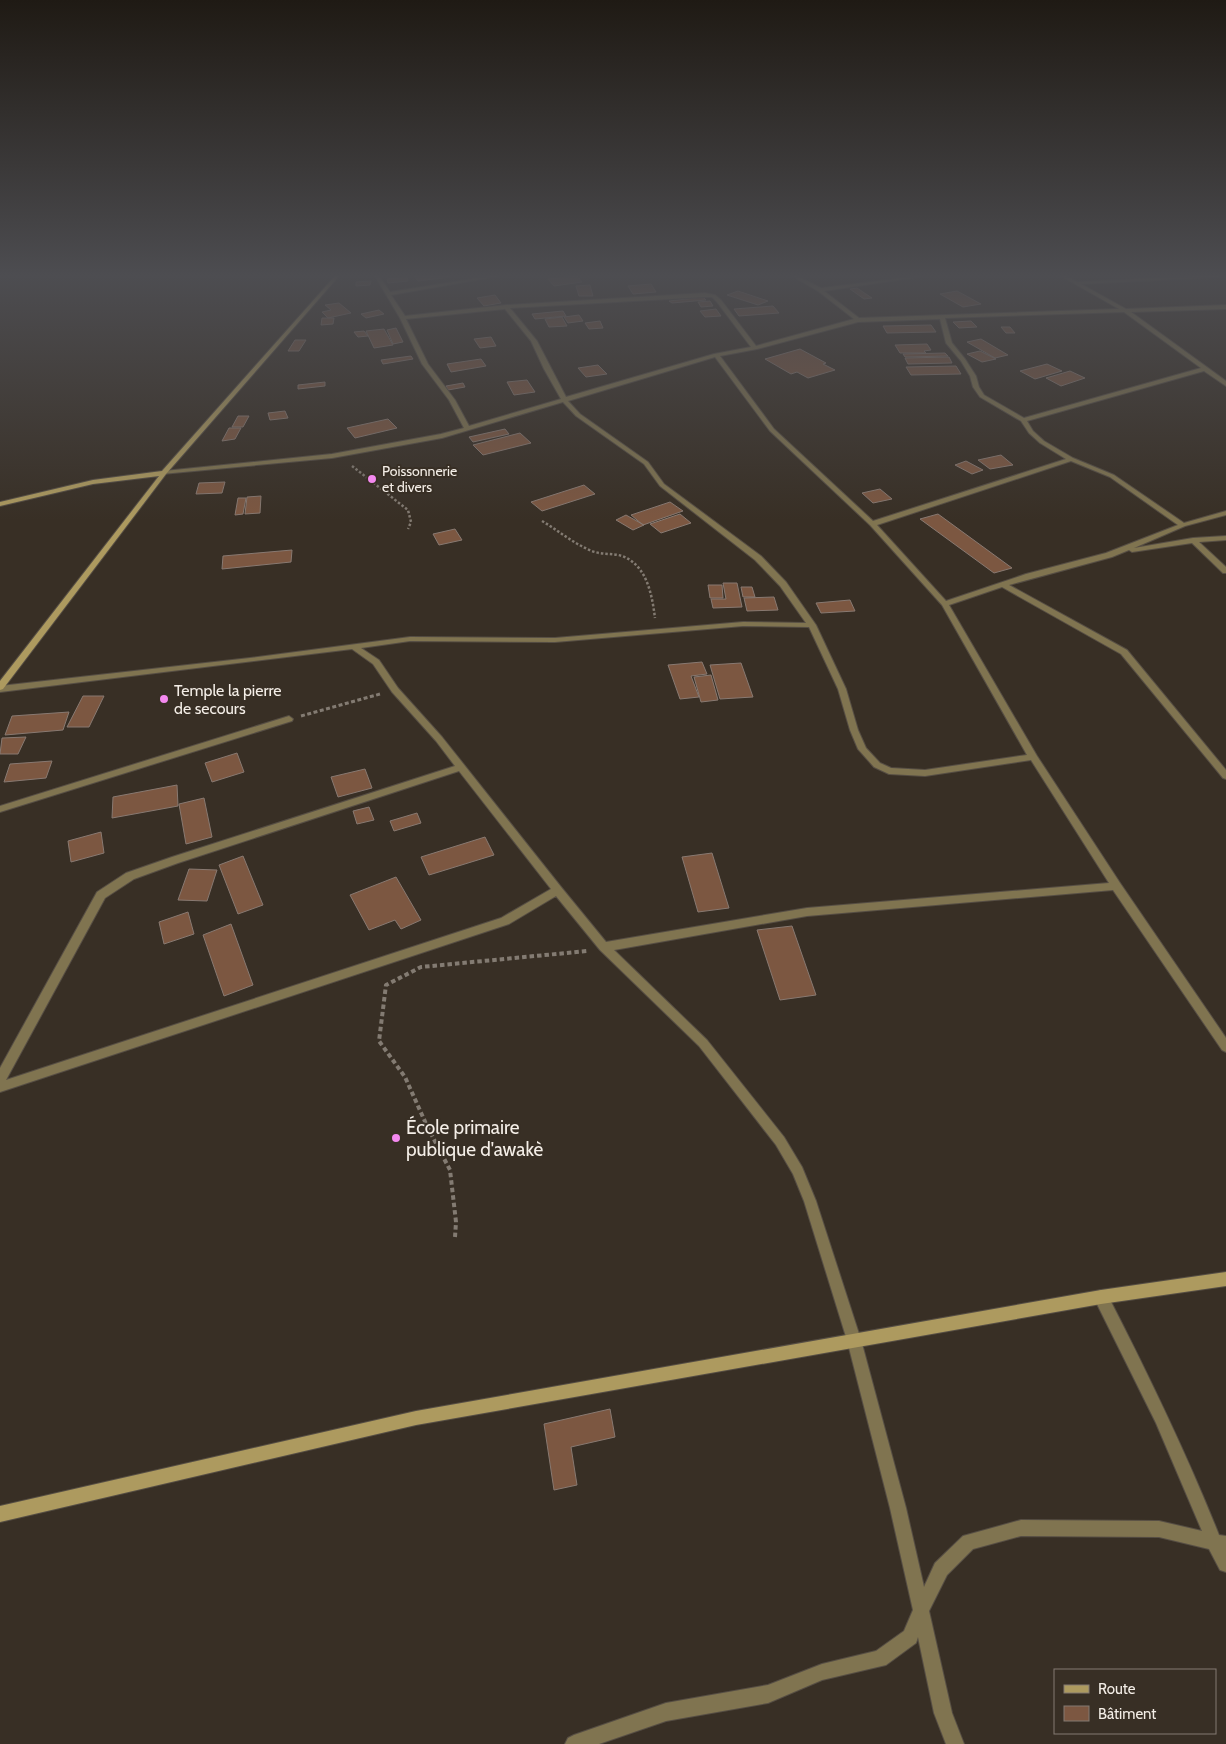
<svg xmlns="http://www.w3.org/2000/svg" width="1226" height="1744" viewBox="0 0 1226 1744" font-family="Cabin,sans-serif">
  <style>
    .building { fill: #7c5741; stroke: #887971 }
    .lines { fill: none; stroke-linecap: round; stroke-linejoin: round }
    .street-casing { stroke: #564e44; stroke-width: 2 }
    .secondary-casing { stroke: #564e44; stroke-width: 2 }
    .path-far2 { stroke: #837b72; stroke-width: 2.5; stroke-dasharray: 2.5 2; stroke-linecap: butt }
    .path-far1 { stroke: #837b72; stroke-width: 3; stroke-dasharray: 4 2.5; stroke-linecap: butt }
    .path { stroke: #837b72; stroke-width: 4; stroke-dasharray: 4.5 3; stroke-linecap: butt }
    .street { fill: #807450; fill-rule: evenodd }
    .secondary { fill: #ad9a5f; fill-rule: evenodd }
    .poi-dot { fill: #f489ef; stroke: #382f25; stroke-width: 2 }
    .labels { text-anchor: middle; stroke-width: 4; stroke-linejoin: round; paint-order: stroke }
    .far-poi-label { font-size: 14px; fill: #f4eee7; stroke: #382f25; text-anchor: start }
    .poi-label { font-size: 16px; fill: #f4eee7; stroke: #382f25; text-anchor: start }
    .near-poi-label { font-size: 19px; fill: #f4eee7; stroke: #382f25; text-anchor: start }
  </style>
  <rect width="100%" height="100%" fill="#382f25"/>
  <!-- building -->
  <path class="building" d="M 414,276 L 448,276 L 450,277 L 418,281 Z
    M 577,276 L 582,282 L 554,286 L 548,279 Z
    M 407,277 L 408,281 L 388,283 L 387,279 Z
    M 371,281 L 370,285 L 356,286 L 356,282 Z
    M 651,284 L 656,292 L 633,294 L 628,286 Z
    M 590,285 L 593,296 L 579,296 L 576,286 Z
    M 857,288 L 872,298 L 864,299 L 850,289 Z
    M 738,291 L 768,301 L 758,305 L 727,295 Z
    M 957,291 L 981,304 L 963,307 L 940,294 Z
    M 495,295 L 501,303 L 484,306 L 477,298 Z
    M 703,297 L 706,300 L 672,303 L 669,301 Z
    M 710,301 L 713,306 L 701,307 L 698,302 Z
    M 339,303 L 351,313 L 328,318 L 322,312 L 331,310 L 325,305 Z
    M 773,306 L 779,313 L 739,316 L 734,309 Z
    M 716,309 L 721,316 L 705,317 L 700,311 Z
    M 379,310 L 384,314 L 366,318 L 361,314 Z
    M 563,311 L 566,316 L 535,319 L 532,314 Z
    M 579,315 L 583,321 L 568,323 L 564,317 Z
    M 562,317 L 567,326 L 549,327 L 545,319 Z
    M 322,318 L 334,318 L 333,324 L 321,325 Z
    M 600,321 L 603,328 L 589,329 L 585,323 Z
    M 971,321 L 977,327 L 959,328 L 953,322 Z
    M 931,325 L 936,332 L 887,333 L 883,326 Z
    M 1001,327 L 1010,327 L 1015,333 L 1006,333 Z
    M 396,328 L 403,342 L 393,344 L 387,330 Z
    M 384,329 L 393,345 L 374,348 L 366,331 Z
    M 364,331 L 368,336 L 358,337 L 354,332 Z
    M 491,337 L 496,346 L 480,348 L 474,339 Z
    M 981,339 L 1008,355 L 995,358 L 967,342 Z
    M 295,340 L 306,340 L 299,351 L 288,351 Z
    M 927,344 L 931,350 L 924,351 L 926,353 L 900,353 L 895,345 Z
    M 800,349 L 826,363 L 823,364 L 835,370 L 808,378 L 797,372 L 791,374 L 765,359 Z
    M 980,351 L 996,359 L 982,362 L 967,354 Z
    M 945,353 L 948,356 L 905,357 L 903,354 Z
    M 411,356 L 413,359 L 383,364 L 381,360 Z
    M 949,357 L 952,363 L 908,364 L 905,358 Z
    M 481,359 L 486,366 L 451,372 L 447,364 Z
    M 1047,364 L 1062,371 L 1035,379 L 1020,371 Z
    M 598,365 L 607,374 L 586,377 L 578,368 Z
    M 956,366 L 961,374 L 911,375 L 906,367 Z
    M 1070,371 L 1085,378 L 1061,386 L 1046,378 Z
    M 527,380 L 535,392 L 514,395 L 507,382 Z
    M 325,382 L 325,386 L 298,389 L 298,385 Z
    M 463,383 L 465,387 L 448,390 L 446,386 Z
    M 285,411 L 288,418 L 270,420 L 268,413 Z
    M 238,416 L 249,416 L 243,427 L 232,427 Z
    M 388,419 L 397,428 L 355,438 L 347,428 Z
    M 229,428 L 241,428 L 235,439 L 222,441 Z
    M 505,429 L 509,434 L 473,442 L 469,437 Z
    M 520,433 L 531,443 L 483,455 L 473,445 Z
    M 1001,455 L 1013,465 L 990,469 L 978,460 Z
    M 966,461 L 983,470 L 972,474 L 955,465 Z
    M 225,482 L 222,493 L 196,494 L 199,483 Z
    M 584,485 L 595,494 L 542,511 L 531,502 Z
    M 880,489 L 892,499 L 873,503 L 862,493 Z
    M 261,496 L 260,513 L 245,514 L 247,497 Z
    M 238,498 L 246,498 L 243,514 L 235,515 Z
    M 670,502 L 683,511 L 643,525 L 631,515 Z
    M 680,514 L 691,523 L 661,533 L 650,524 Z
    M 938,514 L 1012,568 L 994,573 L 920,519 Z
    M 626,515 L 644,525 L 633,530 L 616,520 Z
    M 455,529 L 462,540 L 439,545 L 433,534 Z
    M 292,550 L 291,562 L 222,569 L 223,556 Z
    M 723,583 L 737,583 L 742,607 L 713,608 L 711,599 L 726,599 Z
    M 708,585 L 722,585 L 723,598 L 710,598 Z
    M 741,587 L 752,587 L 755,597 L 743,597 Z
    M 774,597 L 778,610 L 747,611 L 744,598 Z
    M 850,600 L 855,611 L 821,613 L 816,603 Z
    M 702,662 L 707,674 L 691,676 L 699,697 L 680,699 L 668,665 Z
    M 741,663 L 753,697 L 720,699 L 710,665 Z
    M 711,675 L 718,700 L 701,702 L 694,677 Z
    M 83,696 L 104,696 L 89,727 L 67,727 Z
    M 69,712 L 63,730 L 5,735 L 12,716 Z
    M 26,737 L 18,754 L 0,754 L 2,738 Z
    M 237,753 L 244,772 L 212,782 L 205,763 Z
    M 52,761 L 46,778 L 4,782 L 10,764 Z
    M 365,769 L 372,788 L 338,797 L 331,777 Z
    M 177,785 L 178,806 L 112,818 L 113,797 Z
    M 204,798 L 212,837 L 186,844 L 179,804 Z
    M 369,807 L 374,820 L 357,824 L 353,811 Z
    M 417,813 L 421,823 L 394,831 L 390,821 Z
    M 101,832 L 104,853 L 71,862 L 68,841 Z
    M 485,837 L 494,855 L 429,875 L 421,857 Z
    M 712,853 L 729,908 L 698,912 L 682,857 Z
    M 243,856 L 263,905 L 238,914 L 219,865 Z
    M 189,869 L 217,870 L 207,901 L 178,900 Z
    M 396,877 L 421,920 L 401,929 L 395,920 L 369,930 L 350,895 Z
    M 188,912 L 194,934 L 164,944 L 159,922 Z
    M 231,924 L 253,985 L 224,996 L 203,935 Z
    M 792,926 L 816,995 L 780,1000 L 757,930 Z
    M 610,1409 L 615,1437 L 571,1447 L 577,1485 L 554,1490 L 544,1424 Z"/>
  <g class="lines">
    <defs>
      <path id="street" d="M 375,276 L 379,276 L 390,292 L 491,276 L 499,276 L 391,295 L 405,316 L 506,305 L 705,293 L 715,295 L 721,300 L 756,346 L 854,319 L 818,291 L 792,276 L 797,276 L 821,288 L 920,276 L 918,277 L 824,291 L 859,318 L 1119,309 L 1061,276 L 1066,276 L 1077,282 L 1197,276 L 1219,276 L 1217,277 L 1081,284 L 1126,309 L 1226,305 L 1226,309 L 1131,312 L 1226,381 L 1226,386 L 1204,371 L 1027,421 L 1033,431 L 1044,441 L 1073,458 L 1114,475 L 1184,523 L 1226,511 L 1226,515 L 1185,526 L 1134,548 L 1193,538 L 1226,536 L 1226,540 L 1199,542 L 1226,567 L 1226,573 L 1223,573 L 1192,543 L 1132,552 L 1129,550 L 1112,557 L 1009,585 L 1127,650 L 1226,770 L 1226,779 L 1223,778 L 1121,654 L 1002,587 L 949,605 L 1037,756 L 1120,883 L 1226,1038 L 1226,1052 L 1222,1050 L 1113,890 L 807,916 L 614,950 L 707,1040 L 784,1137 L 802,1167 L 816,1201 L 861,1340 L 906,1508 L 924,1587 L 935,1563 L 963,1536 L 1021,1520 L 1159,1521 L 1202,1531 L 1156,1423 L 1096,1302 L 1094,1297 L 1096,1292 L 1101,1290 L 1106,1292 C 1147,1372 1186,1452 1219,1535 L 1226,1536 L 1226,1572 L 1220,1570 L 1209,1549 L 1159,1537 L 1021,1536 L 973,1549 L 947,1575 L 929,1611 L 952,1713 L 964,1744 L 946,1744 L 934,1713 L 918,1637 L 916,1643 L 886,1665 L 822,1680 L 768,1703 L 666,1721 L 599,1744 L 565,1744 L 568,1738 L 574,1735 L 666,1703 L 768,1685 L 822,1664 L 876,1651 L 904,1631 L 913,1610 L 890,1508 L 847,1340 L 804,1201 L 793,1174 L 776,1145 L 699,1046 L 600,950 L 556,896 L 509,924 L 0,1092 L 0,1068 L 97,892 L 126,873 L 172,857 L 455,766 L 436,741 L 392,692 L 373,664 L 352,649 L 0,692 L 0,686 L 250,658 L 410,637 L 555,638 L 743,622 L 806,623 L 780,586 L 755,560 L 660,486 L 644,464 L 576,416 L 563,402 L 442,438 L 332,458 L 162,474 L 161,473 L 164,471 L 332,454 L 441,434 L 464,428 L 449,400 L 422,364 L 400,318 ZM 705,297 L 712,297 L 717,302 L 751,347 L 714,354 L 566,397 L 537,341 L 510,308 ZM 505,309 L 531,341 L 544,369 L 561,399 L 469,426 L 455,400 L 428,364 L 406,319 ZM 1124,312 L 1201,368 L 1024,418 L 984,395 L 979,387 L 976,376 L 965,359 L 952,343 L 945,318 ZM 940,319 L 946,343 L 961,361 L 970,376 L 973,387 L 980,397 L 1021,421 L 1029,433 L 1040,443 L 1066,459 L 873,521 L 774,429 L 720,356 L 757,349 L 858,322 ZM 715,357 L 770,431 L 870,525 L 942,605 L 1027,755 L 925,770 L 891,768 L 880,763 L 866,748 L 858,730 L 846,689 L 816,625 L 786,582 L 761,556 L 664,484 L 648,462 L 580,414 L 568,401 ZM 1071,461 L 1110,477 L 1178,525 L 1106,553 L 1026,574 L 946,601 L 877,525 ZM 743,626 L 809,627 L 838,689 L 850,730 L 858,749 L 874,767 L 889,774 L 925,776 L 1031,760 L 1109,883 L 807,908 L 606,942 L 561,887 L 442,737 L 398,688 L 379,660 L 361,648 L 410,641 L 555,642 ZM 459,771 L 551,889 L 501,918 L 6,1080 L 105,898 L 134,879 L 178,863 Z
        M 289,716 L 293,719 L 292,721 L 0,812 L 0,806 Z"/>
      <path id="secondary" d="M 335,276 L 339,276 L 166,474 L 3,689 L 0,690 L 0,681 L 159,476 L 93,484 L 0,506 L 0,502 L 93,480 L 162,471 Z
        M 1226,1272 L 1226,1286 L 1101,1304 L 416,1425 L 0,1522 L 0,1506 L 416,1411 L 1101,1290 Z"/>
    </defs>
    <!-- street casing -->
    <use href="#street" class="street-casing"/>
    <!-- secondary casing -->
    <use href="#secondary" class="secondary-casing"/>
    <!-- path-far2 -->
    <path class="path-far2" d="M 352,466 L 408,510 L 411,522 L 408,529
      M 542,521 C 559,531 574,544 592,551 C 602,555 613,553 622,556 C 647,565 652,595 655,618"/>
    <!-- path-far1 -->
    <path class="path-far1" d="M 301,716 L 380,694"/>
    <!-- path -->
    <path class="path" d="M 455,1237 L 456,1222 L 450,1170 L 427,1126 L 405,1077 L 379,1041 L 386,985 L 421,967 L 587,951"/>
    <!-- street -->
    <use href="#street" class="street"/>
    <!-- secondary -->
    <use href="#secondary" class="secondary"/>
  </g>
  <!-- sky -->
  <linearGradient id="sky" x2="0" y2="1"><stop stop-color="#1f1a14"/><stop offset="0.53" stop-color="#4d4d51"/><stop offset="1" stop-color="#4d4d51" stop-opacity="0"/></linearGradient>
  <rect width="1226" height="520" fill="url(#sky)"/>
  <!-- markers -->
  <g class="poi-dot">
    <circle cx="372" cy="479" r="5"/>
    <circle cx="164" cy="699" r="5"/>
    <circle cx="396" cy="1138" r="5"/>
  </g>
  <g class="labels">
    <!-- far-poi labels -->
    <g class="far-poi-label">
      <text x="382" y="476">Poissonnerie<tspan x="382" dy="16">et divers</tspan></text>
    </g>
    <!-- poi labels -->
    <g class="poi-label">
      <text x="174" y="696">Temple la pierre<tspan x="174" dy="18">de secours</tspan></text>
    </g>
    <!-- near-poi labels -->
    <g class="near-poi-label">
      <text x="406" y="1134">École primaire<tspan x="406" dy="22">publique d'awakè</tspan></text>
    </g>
  </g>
  <!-- legend -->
  <rect x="1054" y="1669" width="162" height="65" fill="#382f25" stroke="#837b73"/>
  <rect x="1064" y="1685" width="25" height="8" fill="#ad9a5f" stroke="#837b73"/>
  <text x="1098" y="1694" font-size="15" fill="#f4eee7">Route</text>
  <rect x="1064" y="1706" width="25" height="15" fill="#7c5741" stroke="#837b73"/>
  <text x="1098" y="1719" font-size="15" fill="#f4eee7">Bâtiment</text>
</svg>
